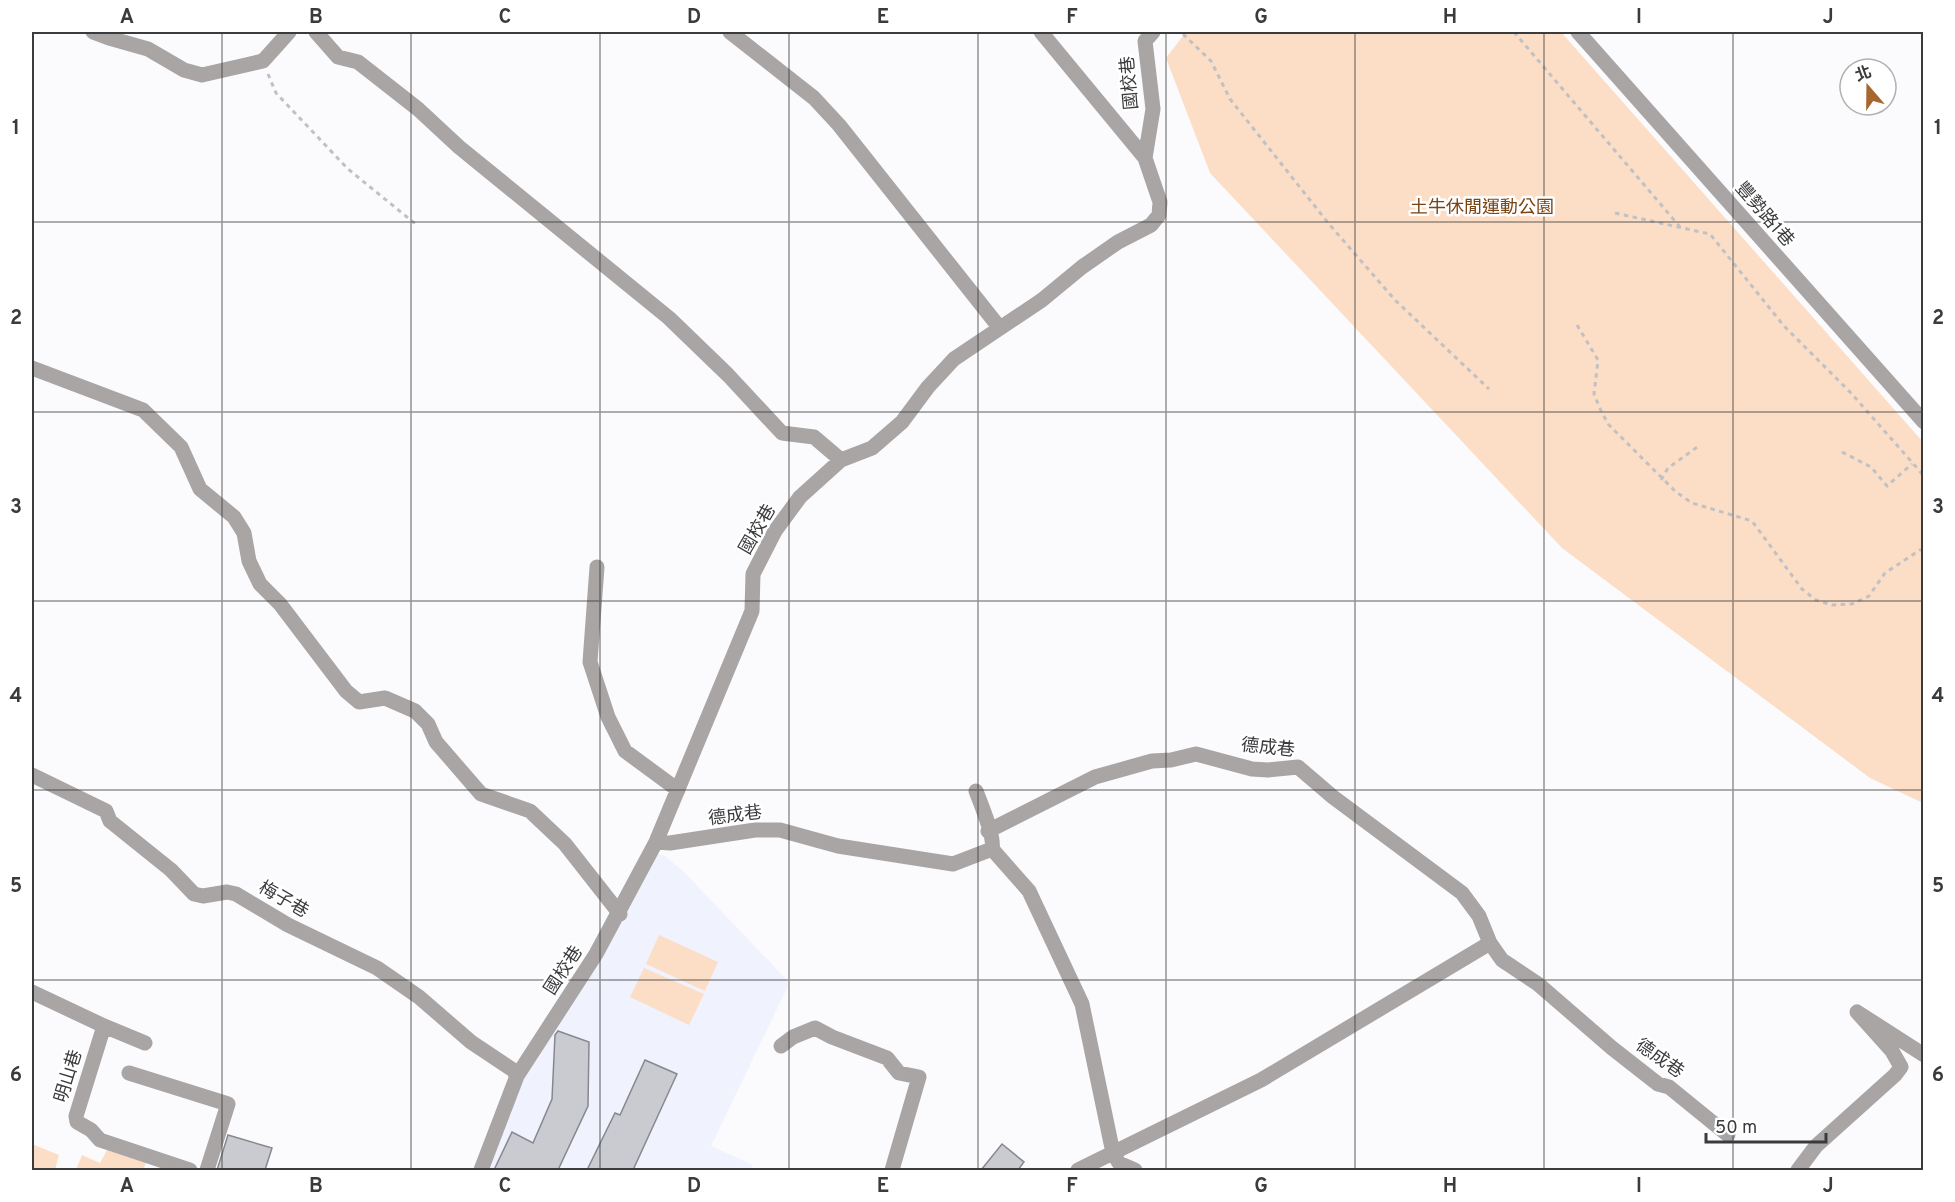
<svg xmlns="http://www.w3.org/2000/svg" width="1955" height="1202" viewBox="0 0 1955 1202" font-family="Overpass,'Noto Sans TC',sans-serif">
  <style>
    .built { fill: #f0f2fd }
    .green { fill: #fcddc6 }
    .building { fill: #cacbd1; stroke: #87888e; stroke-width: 1.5 }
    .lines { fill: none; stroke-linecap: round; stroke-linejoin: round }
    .path { stroke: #c1c1c4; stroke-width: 3; stroke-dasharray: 4.5 4.5; stroke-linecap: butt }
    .minor { stroke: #a8a5a4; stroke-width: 15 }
    .grid { fill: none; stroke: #3a3b3d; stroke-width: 1.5; stroke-opacity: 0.55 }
    .labels { text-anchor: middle; stroke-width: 5; stroke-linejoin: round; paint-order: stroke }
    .street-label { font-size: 18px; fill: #3a3b3d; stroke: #fff }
    .park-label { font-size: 18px; fill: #794514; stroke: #fff }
    .neatline { fill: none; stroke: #3a3b3d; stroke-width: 2 }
    .grid-label { font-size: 20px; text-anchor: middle; font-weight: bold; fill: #3a3b3d }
  </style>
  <rect width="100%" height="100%" fill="#fbfbfe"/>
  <!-- built -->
  <path class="built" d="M 656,853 L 665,856 L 684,872 L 787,980 L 788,986 L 711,1146 L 753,1165 L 750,1170 L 487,1170 L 524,1078 Z"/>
  <!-- green -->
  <path class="green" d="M 1186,32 L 1561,32 L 1923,442 L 1923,803 L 1870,778 L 1562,548 L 1210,173 L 1166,58 Z
    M 659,935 L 718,962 L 705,991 L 646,964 Z
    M 644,968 L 704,994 L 689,1025 L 630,997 Z
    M 32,1144 L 59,1155 L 55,1170 L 32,1170 Z
    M 107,1150 L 146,1163 L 143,1170 L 76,1170 L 82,1155 L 100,1163 Z"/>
  <!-- building -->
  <path class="building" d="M 558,1031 L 589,1042 L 588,1106 L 558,1170 L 494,1170 L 512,1132 L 533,1143 L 552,1099 L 555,1035 Z
    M 645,1060 L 677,1074 L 633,1170 L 587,1170 L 615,1113 L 620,1115 Z
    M 228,1135 L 272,1148 L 265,1170 L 217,1170 Z
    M 1002,1144 L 1024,1162 L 1018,1170 L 981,1170 Z"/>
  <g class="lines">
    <!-- path -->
    <path class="path" d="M 1514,32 L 1680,227
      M 1183,34 L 1211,61 L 1230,99 L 1329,224 L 1395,300 L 1489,389
      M 268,74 L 276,93 L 348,169 L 418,226
      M 1615,213 L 1710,234 L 1784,326 L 1851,393 L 1924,476
      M 1577,325 L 1598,360 L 1594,394 L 1602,413 L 1609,425 L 1676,492 L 1692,503 L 1752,521 L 1802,589 L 1816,600 L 1832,605 L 1852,604 L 1869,596 L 1885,573 L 1920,550 L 1924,550
      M 1842,452 L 1871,467 L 1887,486 L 1912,464
      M 1661,480 L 1668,468 L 1700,445"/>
    <!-- minor -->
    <path class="minor" d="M 93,32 L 109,38 L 148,49 L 184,70 L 202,75 L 263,61 L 289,32
      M 316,32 L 338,57 L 358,62 L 418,109 L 459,147 L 669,318 L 728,375 L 782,433 L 814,437 L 841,460
      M 730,32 L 814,98 L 839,125 L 999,327
      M 1041,32 L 1145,158
      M 1578,32 L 1924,422
      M 32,368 L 143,410 L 181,447 L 200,489 L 234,517 L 244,533 L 249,561 L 260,584 L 280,604 L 346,691 L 359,702 L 385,698 L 415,711 L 428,724 L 436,742 L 481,794 L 530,811 L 565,844 L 620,914
      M 597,567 L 590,662 L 608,717 L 625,751 L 678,790
      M 32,775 L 106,811 L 110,821 L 171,870 L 194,894 L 203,896 L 227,892 L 236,894 L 288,925 L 377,968 L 419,997 L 471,1042 L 513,1070 L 517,1076
      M 976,791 C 981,804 995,837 992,849 L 1029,891 L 1082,1004 L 1113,1153 L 1119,1163 L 1135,1170
      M 988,831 L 1095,777 L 1152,761 L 1171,760 L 1196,754 L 1252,769 L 1268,770 L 1298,767 L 1333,797 L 1462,893 L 1479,916 L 1490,943 L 1502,960 L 1538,984 L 1612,1048 L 1658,1084 L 1669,1087 L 1728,1135
      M 656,842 L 670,843 L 755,830 L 780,830 L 838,846 L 953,864 L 992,849
      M 32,992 L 104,1026
      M 145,1043 L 104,1026 L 76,1116 L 77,1122 L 91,1130 L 100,1140 L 190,1170
      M 781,1046 L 793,1037 L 815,1028 L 832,1037 L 887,1058 L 899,1073 L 919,1077 L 892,1170
      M 129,1073 L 228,1104 L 207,1170
      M 481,1170 L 517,1076 L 596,954 L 656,842 L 752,611 L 753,574 L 775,531 L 800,497 L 841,460 L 872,448 L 902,422 L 928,387 L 954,359 L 1042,300 L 1082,267 L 1118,242 L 1151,225 L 1159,215 L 1160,202 L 1145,158 L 1153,109 L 1145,41 L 1153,32
      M 1078,1170 L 1261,1080 L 1490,943
      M 1798,1170 L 1816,1146 L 1895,1075 L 1901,1067 L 1892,1051 L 1857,1012 L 1924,1055"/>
  </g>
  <!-- grid -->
  <path class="grid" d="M 222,32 L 222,1170M 411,32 L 411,1170M 600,32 L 600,1170M 789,32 L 789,1170M 978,32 L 978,1170M 1166,32 L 1166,1170M 1355,32 L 1355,1170M 1544,32 L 1544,1170M 1733,32 L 1733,1170M 32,222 L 1924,222M 32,412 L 1924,412M 32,601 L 1924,601M 32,790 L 1924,790M 32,980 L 1924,980"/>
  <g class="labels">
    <!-- street labels -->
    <g class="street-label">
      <text transform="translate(1129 83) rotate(-95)" y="6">國校巷</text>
      <text transform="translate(1765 214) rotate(49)" y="6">豐勢路1巷</text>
      <text transform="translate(757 529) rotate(-60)" y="6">國校巷</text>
      <text transform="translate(1268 747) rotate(6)" y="6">德成巷</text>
      <text transform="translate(735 815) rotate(-7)" y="6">德成巷</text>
      <text transform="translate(284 899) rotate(30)" y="6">梅子巷</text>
      <text transform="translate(563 970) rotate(-57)" y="6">國校巷</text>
      <text transform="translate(1660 1058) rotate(35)" y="6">德成巷</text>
      <text transform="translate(68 1076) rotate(-73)" y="6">明山巷</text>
    </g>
    <!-- park labels -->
    <g class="park-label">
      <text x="1482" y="213">土牛休閒運動公園</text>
    </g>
  </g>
  <!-- border -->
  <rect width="1955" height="1202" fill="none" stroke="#ffffff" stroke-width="66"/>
  <!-- north arrow -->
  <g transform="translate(1868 87) rotate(340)"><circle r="28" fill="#ffffff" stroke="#b0b1b1" stroke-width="1.5"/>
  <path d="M0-4.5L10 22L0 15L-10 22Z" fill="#a6662e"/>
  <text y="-9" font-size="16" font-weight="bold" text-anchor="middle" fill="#3a3b3d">北</text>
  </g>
  <!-- scale -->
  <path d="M1706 1133v9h120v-9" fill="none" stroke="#3a3b3d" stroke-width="3"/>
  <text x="1715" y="1133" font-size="18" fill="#3a3b3d" stroke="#ffffff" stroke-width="4.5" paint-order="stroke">50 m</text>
  <rect x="33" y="33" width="1889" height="1136" class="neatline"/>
  <g class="grid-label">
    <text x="127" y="23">A</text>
    <text x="316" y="23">B</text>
    <text x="505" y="23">C</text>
    <text x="694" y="23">D</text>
    <text x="883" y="23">E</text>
    <text x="1072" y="23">F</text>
    <text x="1261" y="23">G</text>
    <text x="1450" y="23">H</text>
    <text x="1639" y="23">I</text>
    <text x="1828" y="23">J</text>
    <text x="16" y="134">1</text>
    <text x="1938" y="134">1</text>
    <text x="16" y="324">2</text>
    <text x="1938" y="324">2</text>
    <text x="16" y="513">3</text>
    <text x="1938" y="513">3</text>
    <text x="16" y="702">4</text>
    <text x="1938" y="702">4</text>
    <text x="16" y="892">5</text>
    <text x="1938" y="892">5</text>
    <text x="16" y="1081">6</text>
    <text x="1938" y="1081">6</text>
    <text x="127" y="1192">A</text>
    <text x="316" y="1192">B</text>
    <text x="505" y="1192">C</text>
    <text x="694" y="1192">D</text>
    <text x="883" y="1192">E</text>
    <text x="1072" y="1192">F</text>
    <text x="1261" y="1192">G</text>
    <text x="1450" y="1192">H</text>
    <text x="1639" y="1192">I</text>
    <text x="1828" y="1192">J</text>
  </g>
</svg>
